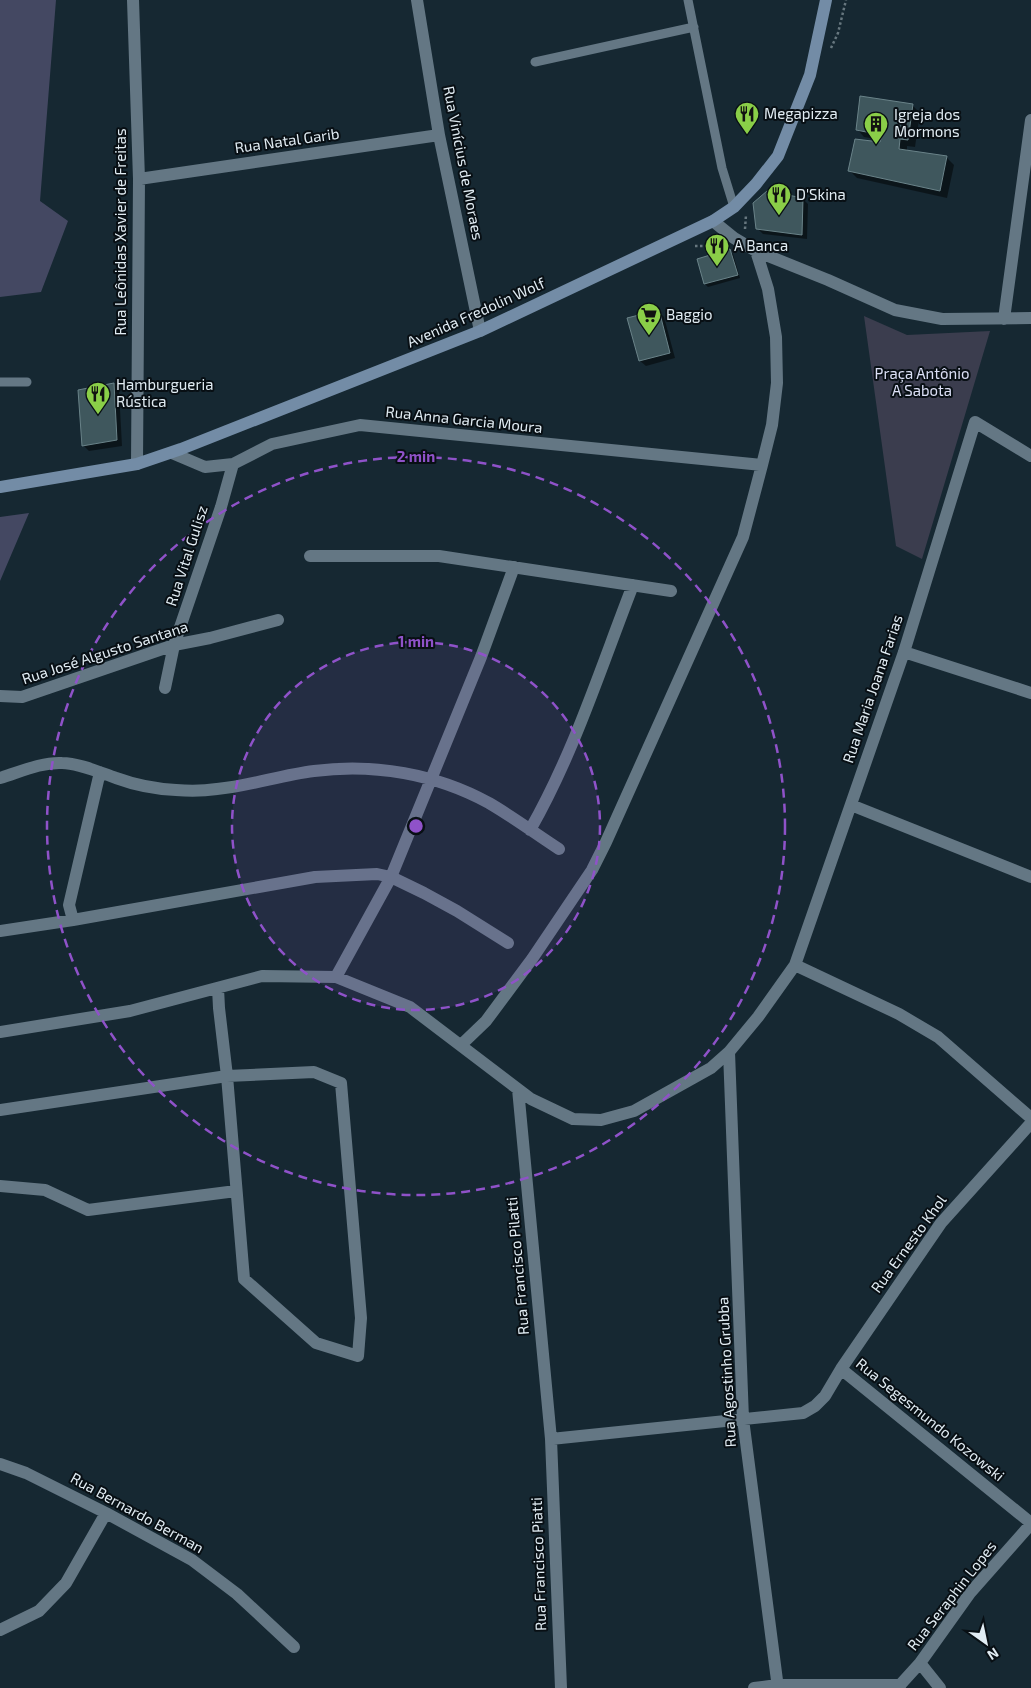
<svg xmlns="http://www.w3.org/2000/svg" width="1031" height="1688" viewBox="0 0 1031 1688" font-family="'Exo 2',sans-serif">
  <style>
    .green { fill: #3b3d4e }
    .forest { fill: #444862 }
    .shadow { fill: #0007 }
    .building { fill: #3f575d; stroke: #6a8389 }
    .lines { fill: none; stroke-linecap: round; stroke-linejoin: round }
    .path { stroke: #67777f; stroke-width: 2.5; stroke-dasharray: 2.5 2.5; stroke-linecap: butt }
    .lane { stroke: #647784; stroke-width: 9 }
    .street { stroke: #647784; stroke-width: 12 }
    .secondary { stroke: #738ca6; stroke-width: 12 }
    .ring { fill: none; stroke: #8f52c9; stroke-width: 2.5; stroke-dasharray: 9 6 }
    .labels { text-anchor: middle; stroke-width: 4; stroke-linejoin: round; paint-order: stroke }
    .poi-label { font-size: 15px; fill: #e1ecf3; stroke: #080f14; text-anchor: start }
    .street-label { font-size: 15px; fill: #e1ecf3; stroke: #080f14 }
    .park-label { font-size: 15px; fill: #dce0f6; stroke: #080f14 }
    .centre { fill: #8f52c9; stroke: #080f14; stroke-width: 2.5 }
    .ring-label { font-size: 15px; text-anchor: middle; font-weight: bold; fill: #8f52c9; stroke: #080f14; stroke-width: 4; stroke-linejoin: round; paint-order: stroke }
  </style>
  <rect width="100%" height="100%" fill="#162832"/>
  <!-- green -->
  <path class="green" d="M 864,316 L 907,335 L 990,331 L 922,559 L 896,546 Z"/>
  <!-- forest -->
  <path class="forest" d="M 0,0 L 56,0 L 40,201 L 68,221 L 41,292 L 0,297 Z
    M 29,513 L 0,581 L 0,517 Z"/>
  <!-- shadow -->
  <path class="shadow" d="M 912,105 L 920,113 L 915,147 L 907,146 L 907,151 L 946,157 L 954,165 L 947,198 L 857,178 L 849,170 L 881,144 L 882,140 L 864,137 L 857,129 Z
    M 803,199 L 808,204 L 807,239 L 763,234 L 757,228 Z
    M 729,250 L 733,254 L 740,278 L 708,287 L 705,284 Z
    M 659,312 L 664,317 L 675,358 L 646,366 L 640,361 L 629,319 Z
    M 114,384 L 119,390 L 122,446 L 89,451 L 84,446 Z"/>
  <!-- building -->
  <path class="building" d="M 860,96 L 913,104 L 908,140 L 900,139 L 899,149 L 947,156 L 940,191 L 848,171 L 855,139 L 880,142 L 882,135 L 856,130 Z
    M 767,191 L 803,198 L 802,235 L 756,229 L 753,203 Z
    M 730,249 L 738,275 L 704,284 L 697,259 Z
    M 659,310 L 670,353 L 639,361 L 627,318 Z
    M 114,383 L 117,440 L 82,446 L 78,390 Z"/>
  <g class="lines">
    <!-- path -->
    <path class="path" d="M 831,48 L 838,33 L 846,0
      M 745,229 L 746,215
      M 695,246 L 709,246 L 724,248"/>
    <!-- lane -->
    <path class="lane" d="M 688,0 L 722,168 L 734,207
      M 535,62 L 694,27
      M 0,382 L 27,382"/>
    <!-- street -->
    <path class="street" d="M 133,0 L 139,179 L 137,464
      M 417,0 L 439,135 L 480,331
      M 139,179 L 439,135
      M 713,221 L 734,238 L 756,251 L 828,280 L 895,310 L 942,319 L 1031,318
      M 1004,319 L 1031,120
      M 172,453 L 205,467 L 233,464 L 272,444 L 360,425 L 762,465
      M 310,556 L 439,556 L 671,591
      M 904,652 L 1031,693
      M 165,688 L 174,645 L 221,507 L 233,464
      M 0,696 L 22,697 L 174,645 L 210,638 L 278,620
      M 0,778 C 20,772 41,762 62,763 C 79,763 101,773 116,778 C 135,785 156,789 176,790 C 189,791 203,791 217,789 C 250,786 281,775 314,771 C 374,763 436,774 489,803 C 513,817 536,834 559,849
      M 851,805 L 1031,877
      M 530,830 C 574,753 601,667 633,585
      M 73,920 L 69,905 L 100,772
      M 0,931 L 73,920 L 315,877 L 377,874 L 391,877 L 424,893 L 457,911 L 508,943
      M 795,965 L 899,1014 L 938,1037 L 1031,1118
      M 336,977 L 391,877 L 481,657 L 514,567
      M 0,1032 L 130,1011 L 262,976 L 336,977 L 410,1007 L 531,1099 L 573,1119 L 601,1120 L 634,1111 L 711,1068 L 729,1052 L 758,1017 L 795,965 L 904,652 L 975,422 L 1031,456
      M 461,1045 L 486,1021 L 532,959 L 592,870 L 606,842 L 743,537 L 762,465 L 772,425 L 777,383 L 776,337 L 768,289 L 756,251
      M 729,1052 L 743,1419 L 778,1688
      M 518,1089 L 551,1439 L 561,1688
      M 0,1110 L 227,1076 L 314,1072 L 341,1083 L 361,1318 L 358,1356 L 316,1343 L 244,1279 L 227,1076 L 219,1008 L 218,988
      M 0,1186 L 45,1190 L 88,1210 L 236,1191
      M 841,1369 L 1031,1523
      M 551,1439 L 803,1413 L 815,1406 L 825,1396 L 841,1369 L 941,1223 L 1031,1123
      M 0,1464 L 26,1473 L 106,1513 L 192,1560 L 237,1594 L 294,1647
      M 0,1630 L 39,1611 L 66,1583 L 106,1513
      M 920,1663 L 940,1688
      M 754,1688 L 777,1685 L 900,1685
      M 900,1688 L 900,1685 L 920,1663 L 970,1593 L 1031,1524"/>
    <!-- secondary -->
    <path class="secondary" d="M 0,487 L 137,464 L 181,449 L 480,331 L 713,221 L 734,207 L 756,184 L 778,156 L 810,75 L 826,0"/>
  </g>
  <!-- distance rings -->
  <circle cx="416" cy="826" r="184" fill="#8f52c9" fill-opacity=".12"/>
  <g class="ring">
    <circle cx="416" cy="826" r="184"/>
    <circle cx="416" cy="826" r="369"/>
  </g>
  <!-- icons -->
  <defs>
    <symbol id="restaurant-pin" viewBox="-11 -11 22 30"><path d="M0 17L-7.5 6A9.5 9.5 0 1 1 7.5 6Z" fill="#8ace48" stroke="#080f14"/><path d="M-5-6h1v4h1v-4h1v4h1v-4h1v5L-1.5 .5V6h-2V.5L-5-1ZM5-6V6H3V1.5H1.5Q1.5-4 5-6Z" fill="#111"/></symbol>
    <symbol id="building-pin" viewBox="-11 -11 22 30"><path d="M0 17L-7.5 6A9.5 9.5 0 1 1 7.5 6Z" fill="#8ace48" stroke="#080f14"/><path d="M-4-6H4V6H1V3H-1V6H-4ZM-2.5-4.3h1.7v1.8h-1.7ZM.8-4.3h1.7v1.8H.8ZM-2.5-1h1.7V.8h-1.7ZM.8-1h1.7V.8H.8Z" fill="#111"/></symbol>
    <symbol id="supermarket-pin" viewBox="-11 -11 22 30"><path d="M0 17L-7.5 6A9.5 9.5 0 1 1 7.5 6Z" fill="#8ace48" stroke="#080f14"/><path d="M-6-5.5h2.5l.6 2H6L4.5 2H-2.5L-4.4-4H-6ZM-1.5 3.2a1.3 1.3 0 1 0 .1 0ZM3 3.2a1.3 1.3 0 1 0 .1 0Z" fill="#111"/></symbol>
  </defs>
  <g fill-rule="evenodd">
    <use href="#restaurant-pin" x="733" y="100" width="28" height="38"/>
    <use href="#building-pin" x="862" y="110" width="28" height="38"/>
    <use href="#restaurant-pin" x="765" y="181" width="28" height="38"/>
    <use href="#restaurant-pin" x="703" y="232" width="28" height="38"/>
    <use href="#supermarket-pin" x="635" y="301" width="28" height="38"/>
    <use href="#restaurant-pin" x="84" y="380" width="28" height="38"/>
  </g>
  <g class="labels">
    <!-- poi labels -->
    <g class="poi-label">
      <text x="764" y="119">Megapizza</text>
      <text x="894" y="120">Igreja dos<tspan x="894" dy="17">Mormons</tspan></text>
      <text x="796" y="200">D'Skina</text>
      <text x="734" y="251">A Banca</text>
      <text x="666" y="320">Baggio</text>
      <text x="116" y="390">Hamburgueria<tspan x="116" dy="17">Rústica</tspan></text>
    </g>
    <!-- street labels -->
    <g class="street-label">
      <text transform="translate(287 141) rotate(-8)" y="5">Rua Natal Garib</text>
      <text transform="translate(463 163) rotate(79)" y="5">Rua Vinícius de Moraes</text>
      <text transform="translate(121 232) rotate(-90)" y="5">Rua Leônidas Xavier de Freitas</text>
      <text transform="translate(476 313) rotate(-24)" y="5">Avenida Fredolin Wolf</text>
      <text transform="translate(464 420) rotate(6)" y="5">Rua Anna Garcia Moura</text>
      <text transform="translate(187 556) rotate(-72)" y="5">Rua Vital Gulisz</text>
      <text transform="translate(105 653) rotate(-18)" y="5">Rua José Algusto Santana</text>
      <text transform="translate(873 689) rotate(-71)" y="5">Rua Maria Joana Farias</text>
      <text transform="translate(909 1244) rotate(-54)" y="5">Rua Ernesto Khol</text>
      <text transform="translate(518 1266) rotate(-95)" y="5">Rua Francisco Pilatti</text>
      <text transform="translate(727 1372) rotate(-93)" y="5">Rua Agostinho Grubba</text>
      <text transform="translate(930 1420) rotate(39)" y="5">Rua Segesmundo Kozowski</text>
      <text transform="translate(137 1513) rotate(29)" y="5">Rua Bernardo Berman</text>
      <text transform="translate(539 1564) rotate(-92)" y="5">Rua Francisco Piatti</text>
      <text transform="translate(952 1596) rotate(-52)" y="5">Rua Seraphin Lopes</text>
    </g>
    <!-- park labels -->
    <g class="park-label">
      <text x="922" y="379">Praça Antônio<tspan x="922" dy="17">A Sabota</tspan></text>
    </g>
  </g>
  <circle cx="416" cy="826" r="8" class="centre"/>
  <g class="ring-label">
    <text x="416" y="462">2 min</text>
    <text x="416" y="647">1 min</text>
  </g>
  <!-- north arrow -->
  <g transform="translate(986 1643) rotate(147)" stroke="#080f14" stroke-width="4" paint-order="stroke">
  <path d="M0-4L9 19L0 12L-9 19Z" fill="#e1ecf3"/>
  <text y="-8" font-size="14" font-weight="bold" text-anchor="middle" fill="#e1ecf3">N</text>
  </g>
</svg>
